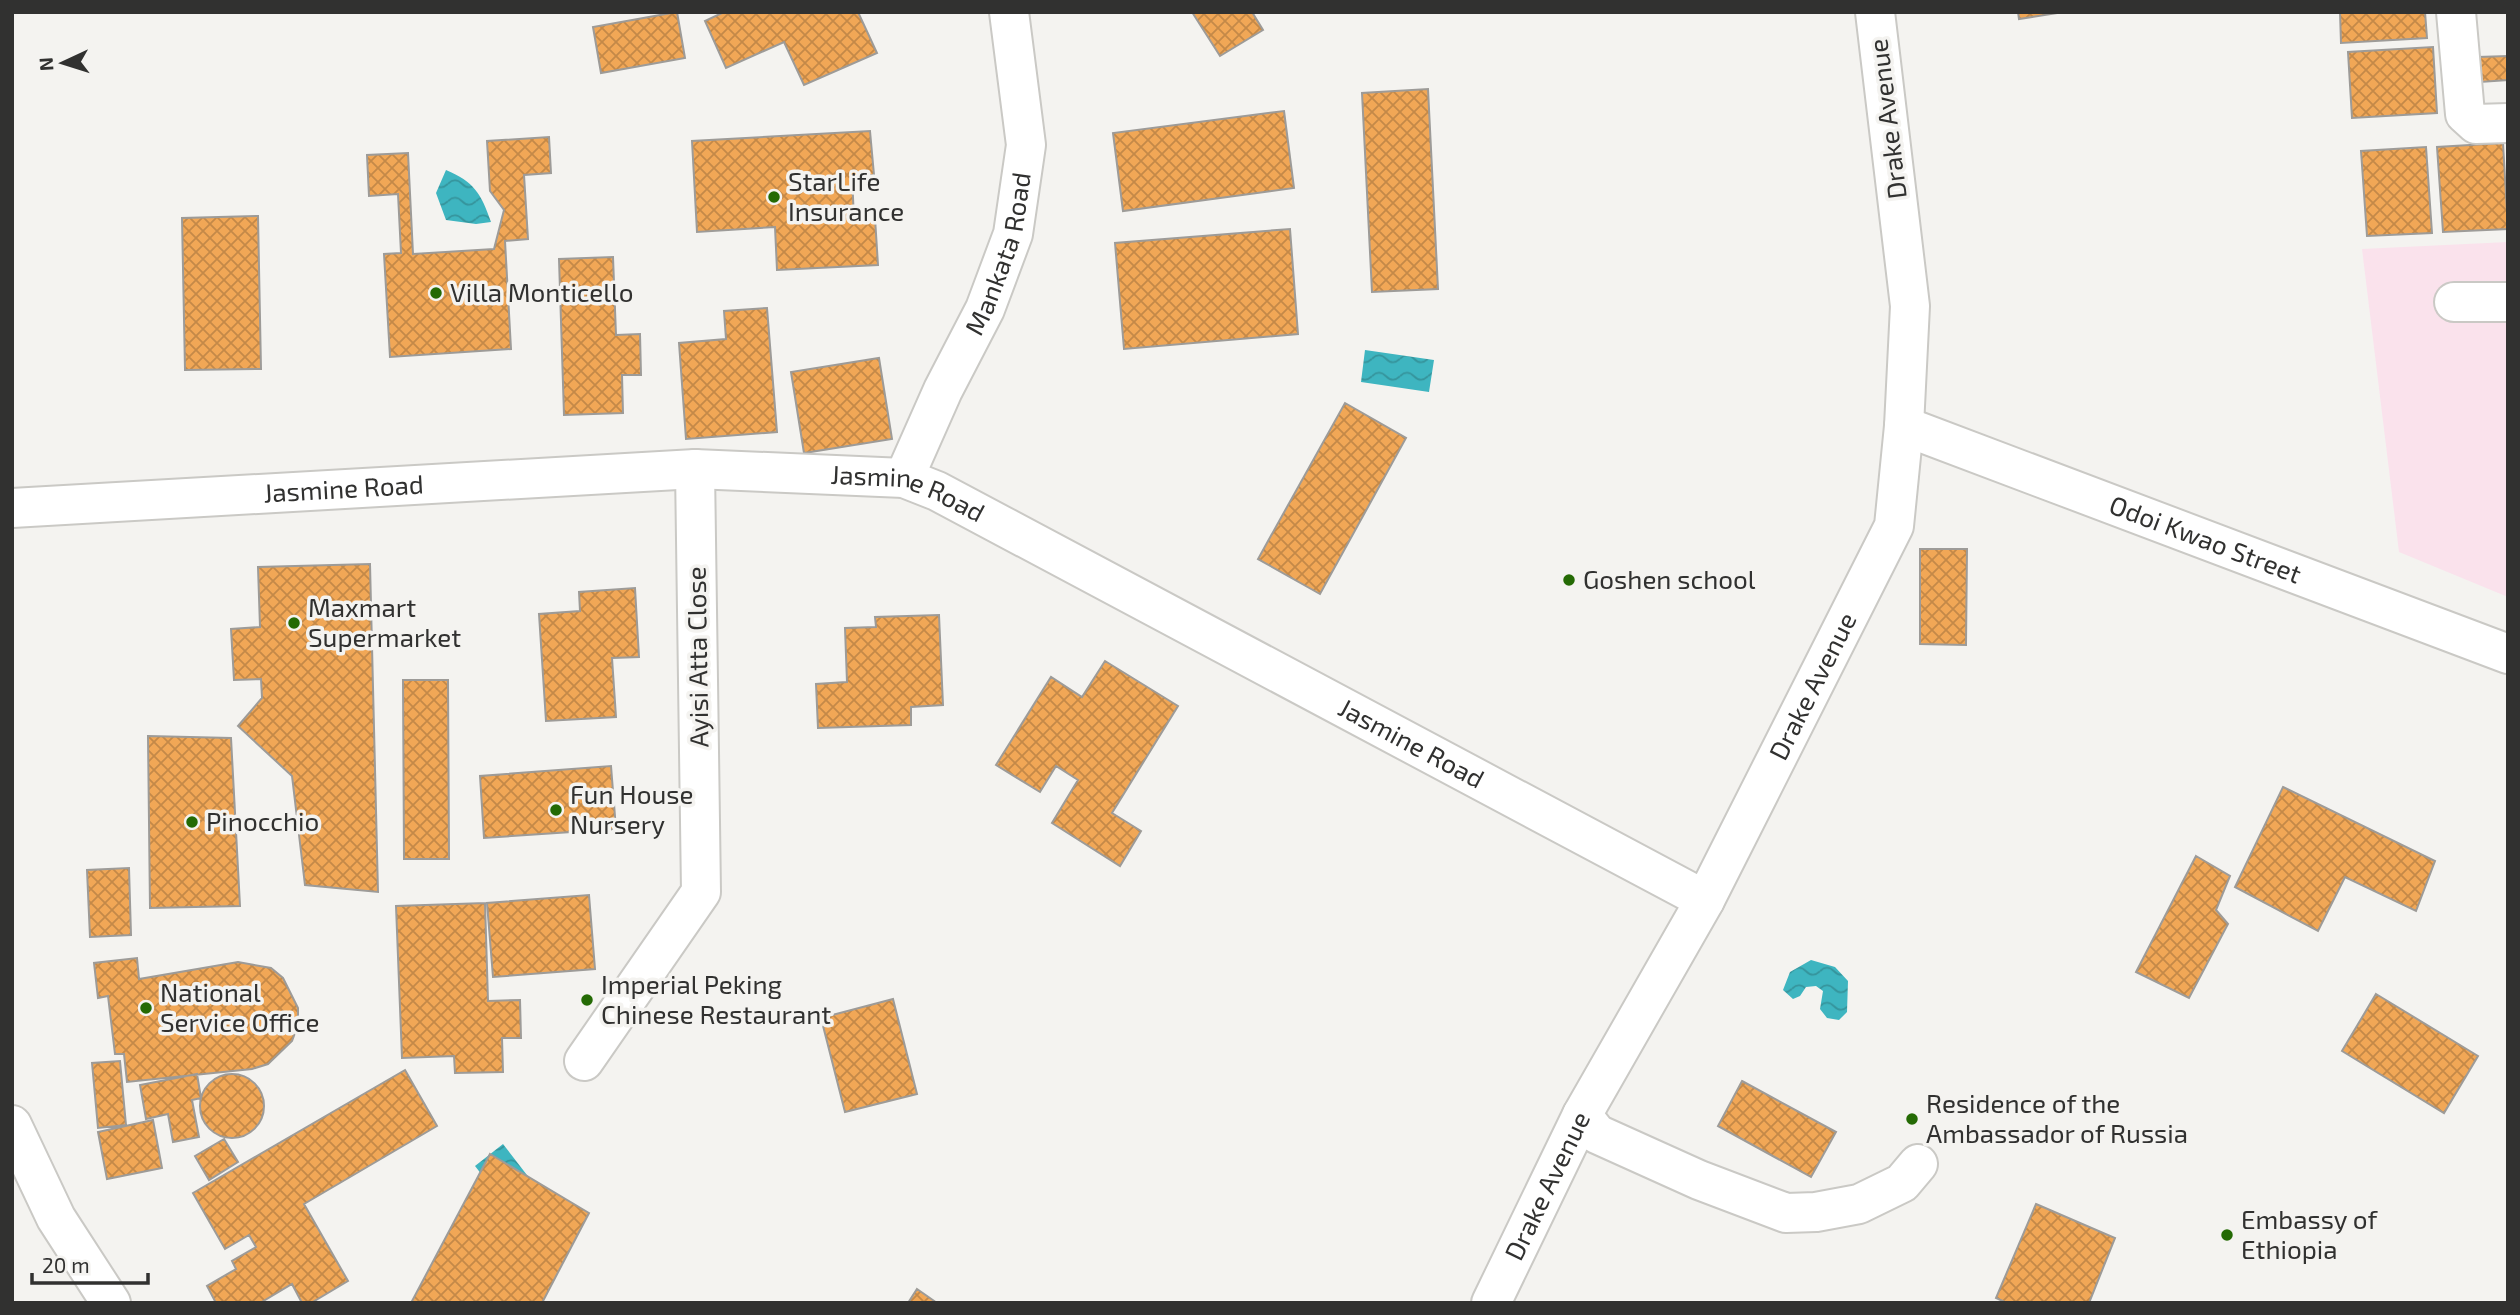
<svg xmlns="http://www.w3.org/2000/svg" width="2520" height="1315" viewBox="0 0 2520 1315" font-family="'Exo 2',sans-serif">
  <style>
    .commercial { fill: #fae2ec }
    .water { fill: url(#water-waves) }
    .building { fill: url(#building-cross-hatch); stroke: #9d9b98; stroke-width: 2 }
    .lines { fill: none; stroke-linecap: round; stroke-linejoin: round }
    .minor-casing { stroke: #cac9c5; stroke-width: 42 }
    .minor { stroke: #fff; stroke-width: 38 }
    .poi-dot { fill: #246a04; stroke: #f4f3f0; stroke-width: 2.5 }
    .labels { text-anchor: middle; stroke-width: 7; stroke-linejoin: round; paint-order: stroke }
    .street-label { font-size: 26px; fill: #313130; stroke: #f4f3f0 }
    .poi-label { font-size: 26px; fill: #313130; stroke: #f4f3f0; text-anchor: start }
  </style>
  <defs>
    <pattern id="water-waves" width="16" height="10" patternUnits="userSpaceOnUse" patternTransform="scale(1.75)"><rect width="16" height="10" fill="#3eb5c0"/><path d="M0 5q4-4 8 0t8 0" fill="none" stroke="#35949c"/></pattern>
    <pattern id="building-cross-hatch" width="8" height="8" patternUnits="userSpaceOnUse" patternTransform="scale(1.75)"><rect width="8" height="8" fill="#f1a756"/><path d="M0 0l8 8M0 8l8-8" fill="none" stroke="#c48948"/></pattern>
  </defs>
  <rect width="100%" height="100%" fill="#f4f3f0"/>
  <!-- commercial -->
  <path class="commercial" d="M 2508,242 L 2508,597 L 2399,552 L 2362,249 Z"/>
  <!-- water -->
  <path class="water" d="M 446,170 C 474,182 481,193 491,222 L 476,224 L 446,220 L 436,193 Z
    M 1365,350 L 1434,360 L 1429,392 L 1361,382 Z
    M 1811,960 L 1835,967 L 1848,981 L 1847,1012 L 1839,1020 L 1827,1018 L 1820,1009 L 1823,991 L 1816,986 L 1806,987 L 1800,996 L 1793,999 L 1783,990 L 1790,972 Z
    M 503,1144 L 547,1201 L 519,1223 L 475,1166 Z"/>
  <!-- building -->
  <path class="building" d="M 677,12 L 685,58 L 601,73 L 593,27 Z
    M 724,12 L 858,12 L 877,53 L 804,85 L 784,42 L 726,68 L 705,21 Z
    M 1192,12 L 1252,12 L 1263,30 L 1220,56 Z
    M 2018,12 L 2058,12 L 2058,13 L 2019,19 Z
    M 2340,12 L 2425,12 L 2427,38 L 2341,43 Z
    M 2433,47 L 2437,113 L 2352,118 L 2348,52 Z
    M 2508,56 L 2508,80 L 2480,82 L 2478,57 Z
    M 1428,89 L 1438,289 L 1372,292 L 1362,93 Z
    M 1284,111 L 1294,188 L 1123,211 L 1113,133 Z
    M 870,131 L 874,175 L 852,176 L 854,219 L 875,218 L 878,265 L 777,270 L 775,227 L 697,232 L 692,141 Z
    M 549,137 L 551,173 L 524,175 L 528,239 L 505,241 L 511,349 L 390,357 L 384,254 L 401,253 L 398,194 L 369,196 L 367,155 L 408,153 L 413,254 L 494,249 L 504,210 L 490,191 L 487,141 Z
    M 2503,143 L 2508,229 L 2443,232 L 2437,147 Z
    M 2426,147 L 2432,233 L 2367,236 L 2361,151 Z
    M 258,216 L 261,369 L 185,370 L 182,218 Z
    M 1290,229 L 1298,334 L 1124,349 L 1115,243 Z
    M 613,257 L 616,335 L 640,334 L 641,375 L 622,375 L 623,413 L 564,415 L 559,259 Z
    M 767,308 L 777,432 L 686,439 L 679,343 L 726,339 L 724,311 Z
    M 879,358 L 892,439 L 804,453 L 791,372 Z
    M 1345,403 L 1406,438 L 1320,594 L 1258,559 Z
    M 1920,549 L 1967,549 L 1966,645 L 1920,644 Z
    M 370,564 L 378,892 L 305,885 L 292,776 L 238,726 L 262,698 L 261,679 L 234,680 L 231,629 L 260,627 L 258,567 Z
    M 635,588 L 639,657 L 612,658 L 616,717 L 546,721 L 539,614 L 580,611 L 579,592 Z
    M 939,615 L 943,705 L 911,707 L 911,725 L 818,728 L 816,684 L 847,682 L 845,628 L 876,627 L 875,617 Z
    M 1105,661 L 1178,706 L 1112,813 L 1141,831 L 1120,866 L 1052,823 L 1078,780 L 1056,766 L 1040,792 L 996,765 L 1051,677 L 1082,697 Z
    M 403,680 L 448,680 L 449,859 L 404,859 Z
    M 148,736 L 231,738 L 240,906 L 150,908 Z
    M 611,766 L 616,829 L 484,838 L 480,776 Z
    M 2283,787 L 2435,861 L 2416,911 L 2345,877 L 2318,931 L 2235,887 Z
    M 2196,856 L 2230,876 L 2216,910 L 2228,924 L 2189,998 L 2136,972 Z
    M 129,868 L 131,935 L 90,937 L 87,870 Z
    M 589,895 L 595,969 L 493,977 L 487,903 Z
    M 485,903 L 488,1001 L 520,1000 L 521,1038 L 502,1038 L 503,1072 L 455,1073 L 454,1056 L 402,1058 L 396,906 Z
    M 137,958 L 139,979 L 238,962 L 271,968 L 283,978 L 298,1008 L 298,1025 L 292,1041 L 268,1064 L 252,1069 L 127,1082 L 124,1054 L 115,1054 L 108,996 L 98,998 L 94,963 Z
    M 2376,994 L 2478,1056 L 2444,1113 L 2342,1051 Z
    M 893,999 L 917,1094 L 845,1112 L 821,1018 Z
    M 120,1061 L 126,1125 L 98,1128 L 92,1063 Z
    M 405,1070 L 437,1126 L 304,1204 L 348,1281 L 311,1303 L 302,1303 L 292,1284 L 260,1303 L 216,1303 L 207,1286 L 236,1269 L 232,1261 L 256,1247 L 249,1235 L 225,1249 L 193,1193 Z
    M200 1106a32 32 0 1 1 64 0a32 32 0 1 1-64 0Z
    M 197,1074 L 201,1098 L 192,1100 L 199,1137 L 173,1142 L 168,1114 L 146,1119 L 140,1085 Z
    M 1742,1081 L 1836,1132 L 1811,1177 L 1718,1126 Z
    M 153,1120 L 162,1168 L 107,1179 L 98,1132 Z
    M 224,1139 L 238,1162 L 209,1180 L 195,1156 Z
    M 490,1154 L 589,1213 L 542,1303 L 411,1303 Z
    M 2036,1204 L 2115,1238 L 2089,1303 L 2007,1303 L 1996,1298 Z
    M 917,1289 L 937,1303 L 908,1303 Z"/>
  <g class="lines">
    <defs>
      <g id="minor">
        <path d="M 2456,12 L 2465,114 L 2476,124 L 2508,123"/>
        <path d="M 2454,302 L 2508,302"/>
        <path id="s1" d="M 1904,426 L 2508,654"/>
        <path id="s2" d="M 904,478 L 943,390 L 985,309 L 1013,234 L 1026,145 L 1009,12"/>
        <path id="s3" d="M 12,508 L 695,469 L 904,478 L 937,491 L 1705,900"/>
        <path d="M 584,1061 L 701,892 L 695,469"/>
        <path d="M 1582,1115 L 1597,1134 L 1699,1180 L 1786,1213 L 1816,1212 L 1859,1204 L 1902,1183 L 1918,1164"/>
        <path d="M 12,1125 L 56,1218 L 111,1303"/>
        <path id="s4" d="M 1491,1303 L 1582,1115 L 1705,900 L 1894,526 L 1904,426 L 1910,306 L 1875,12"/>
      </g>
    </defs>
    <!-- minor casing -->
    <use href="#minor" class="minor-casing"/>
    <!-- minor -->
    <use href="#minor" class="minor"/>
  </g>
  <!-- markers -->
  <g class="poi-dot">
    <circle cx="774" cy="197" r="7"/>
    <circle cx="436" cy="293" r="7"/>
    <circle cx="1569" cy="580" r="7"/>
    <circle cx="294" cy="623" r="7"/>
    <circle cx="556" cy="810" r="7"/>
    <circle cx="192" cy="822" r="7"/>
    <circle cx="587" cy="1000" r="7"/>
    <circle cx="146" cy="1008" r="7"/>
    <circle cx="1912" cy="1119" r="7"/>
    <circle cx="2227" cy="1235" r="7"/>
  </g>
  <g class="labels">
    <!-- street labels -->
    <g class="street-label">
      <text transform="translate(1888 119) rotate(-97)" y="9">Drake Avenue</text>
      <text dy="9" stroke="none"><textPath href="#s2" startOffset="245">Mankata Road</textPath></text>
      <text dy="9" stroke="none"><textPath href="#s3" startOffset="332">Jasmine Road</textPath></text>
      <text dy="9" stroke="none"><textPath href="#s3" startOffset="900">Jasmine Road</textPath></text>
      <text dy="9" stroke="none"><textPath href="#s1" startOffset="322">Odoi Kwao Street</textPath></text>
      <text transform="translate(698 657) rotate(-91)" y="9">Ayisi Atta Close</text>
      <text dy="9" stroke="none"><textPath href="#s4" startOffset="696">Drake Avenue</textPath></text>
      <text dy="9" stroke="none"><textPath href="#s3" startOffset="1466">Jasmine Road</textPath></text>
      <text dy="9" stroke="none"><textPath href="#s4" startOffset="130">Drake Avenue</textPath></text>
    </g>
    <!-- poi labels -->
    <g class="poi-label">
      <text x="788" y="191">StarLife<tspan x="788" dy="30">Insurance</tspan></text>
      <text x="450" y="302">Villa Monticello</text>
      <text x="1583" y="589">Goshen school</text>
      <text x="308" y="617">Maxmart<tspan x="308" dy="30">Supermarket</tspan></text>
      <text x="570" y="804">Fun House<tspan x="570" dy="30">Nursery</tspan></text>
      <text x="206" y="831">Pinocchio</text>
      <text x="601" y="994">Imperial Peking<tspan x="601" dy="30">Chinese Restaurant</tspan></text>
      <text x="160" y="1002">National<tspan x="160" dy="30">Service Office</tspan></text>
      <text x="1926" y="1113">Residence of the<tspan x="1926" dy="30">Ambassador of Russia</tspan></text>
      <text x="2241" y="1229">Embassy of<tspan x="2241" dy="30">Ethiopia</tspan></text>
    </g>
  </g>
  <!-- border -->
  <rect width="2520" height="1315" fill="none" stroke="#313130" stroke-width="28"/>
  <!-- north arrow -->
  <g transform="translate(63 63) rotate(266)" stroke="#f4f3f0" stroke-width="5" paint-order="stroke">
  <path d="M0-5L12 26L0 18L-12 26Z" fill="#313130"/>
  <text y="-10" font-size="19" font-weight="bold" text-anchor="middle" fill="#313130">N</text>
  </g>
  <!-- scale -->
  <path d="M32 1273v10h116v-10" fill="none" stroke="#313130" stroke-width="3.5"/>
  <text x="42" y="1273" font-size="21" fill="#313130" stroke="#f4f3f0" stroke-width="5" paint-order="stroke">20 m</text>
</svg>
